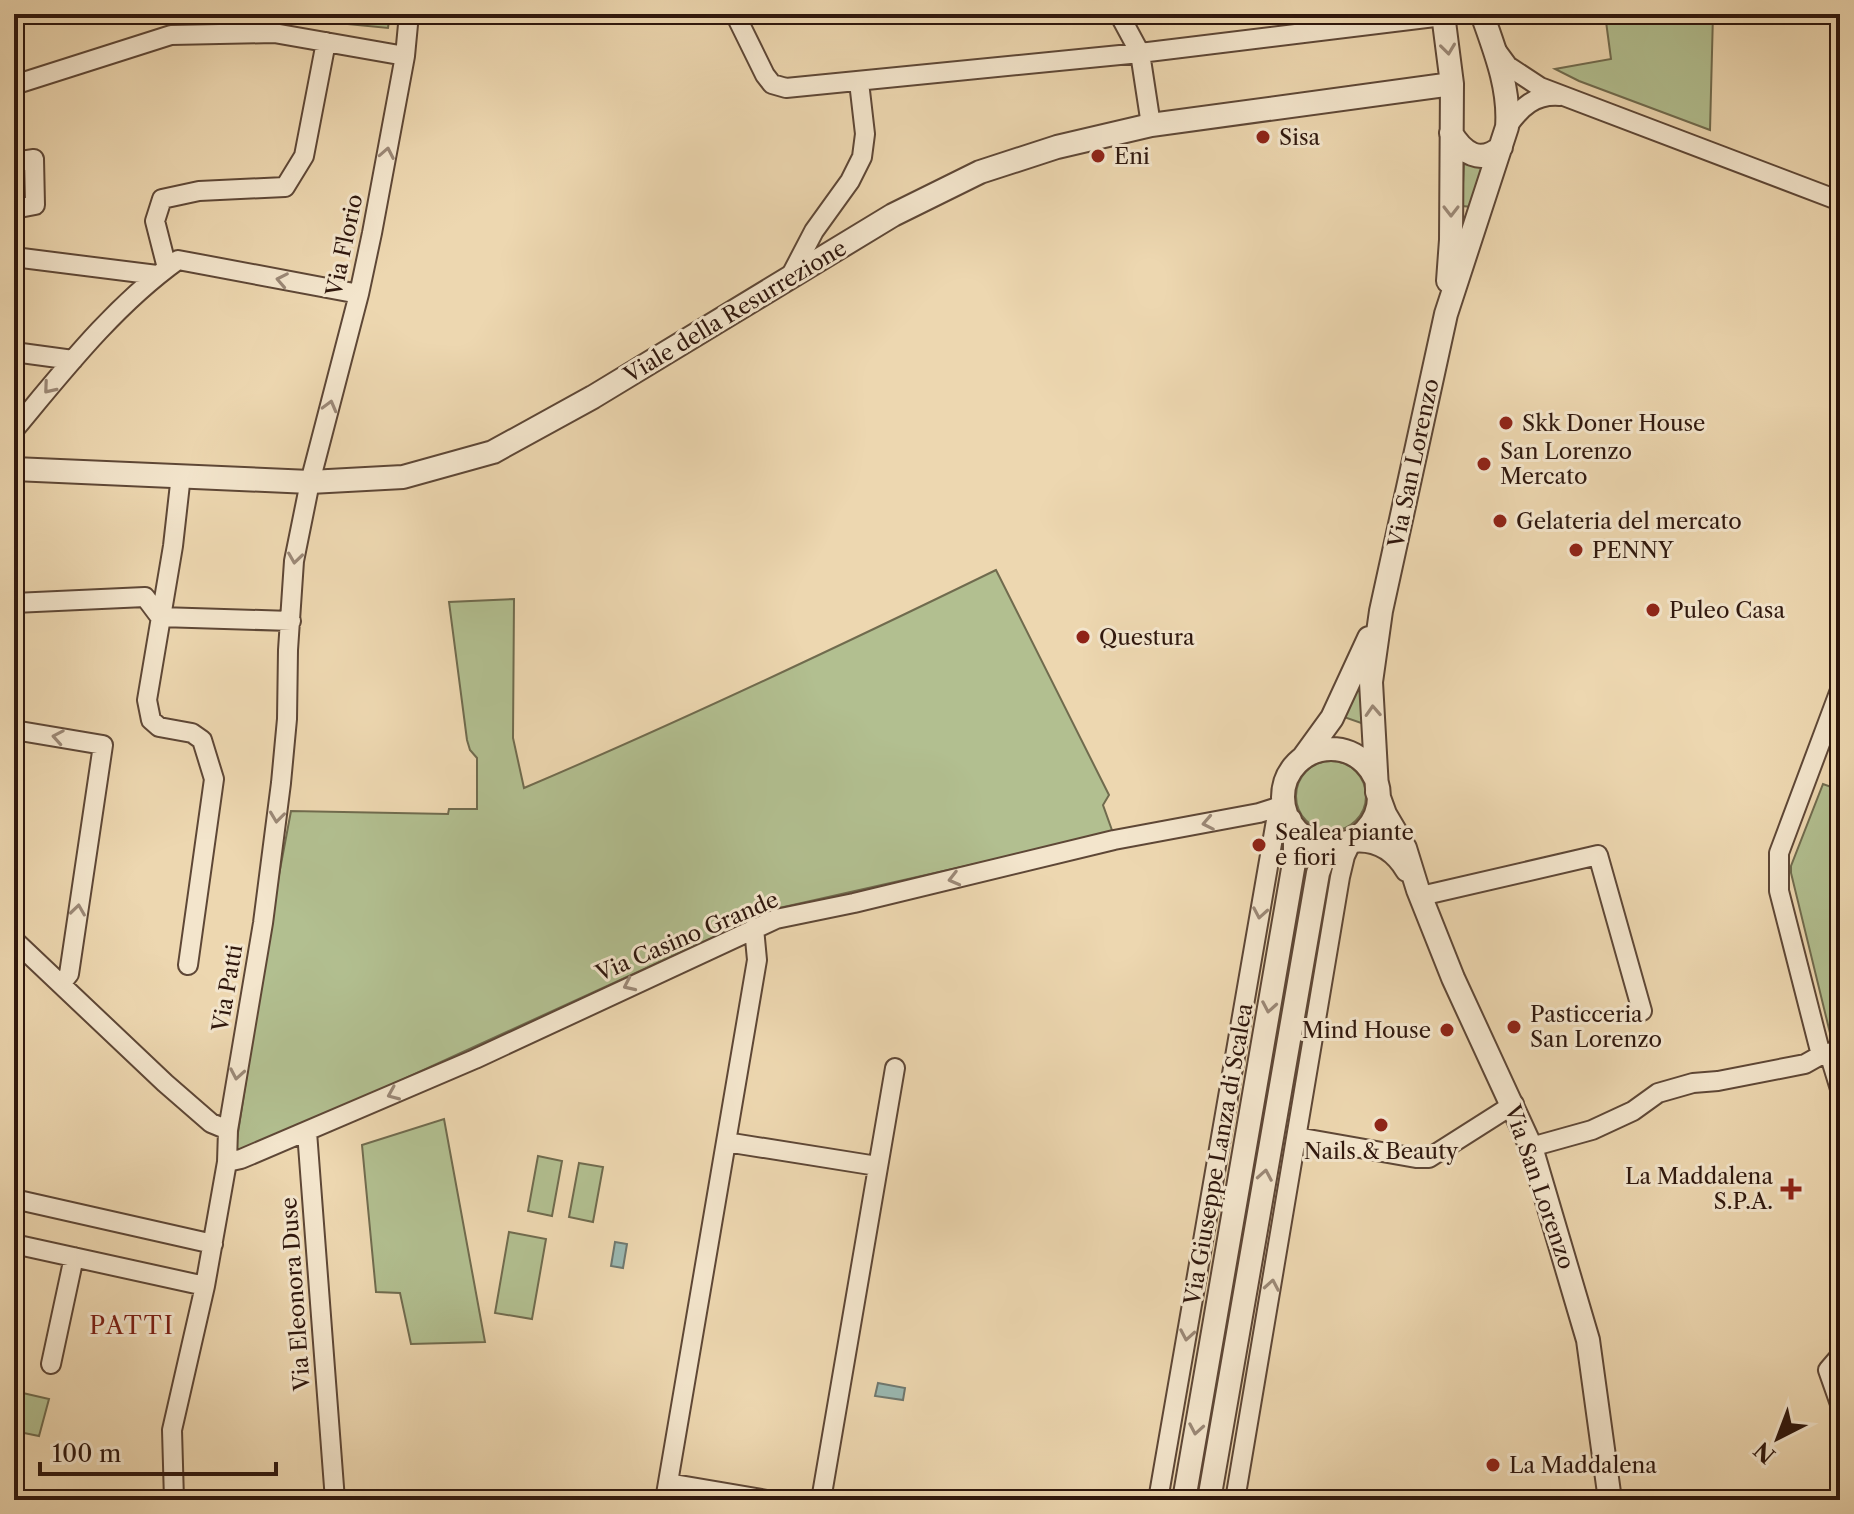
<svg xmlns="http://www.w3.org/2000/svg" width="1854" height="1514" viewBox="0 0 1854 1514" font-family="'Libre Caslon Text',serif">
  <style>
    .green { fill: #b2bf90; stroke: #706b4e; stroke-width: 2 }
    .water { fill: #9ab8b1; stroke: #6f786f; stroke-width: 2 }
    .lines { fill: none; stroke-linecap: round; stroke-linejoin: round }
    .minor-casing { stroke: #5e4736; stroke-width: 22 }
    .tertiary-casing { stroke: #5e4736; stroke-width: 26 }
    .minor { stroke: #f3e5cc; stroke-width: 18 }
    .tertiary { stroke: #f3e5cc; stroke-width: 22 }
    .oneway { stroke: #9b8876 }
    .poi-dot { fill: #8f2418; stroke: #f3e5cc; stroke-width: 3 }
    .labels { text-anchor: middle; stroke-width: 6; stroke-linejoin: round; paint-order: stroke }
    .poi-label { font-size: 22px; fill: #2f170d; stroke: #f3e5cc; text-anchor: start }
    .street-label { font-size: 22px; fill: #2f170d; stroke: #f3e5cc }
    .neighbourhood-label { font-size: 24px; letter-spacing: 2px; fill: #7a1f14; stroke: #f3e5cc }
  </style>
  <rect width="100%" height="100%" fill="#edd7b0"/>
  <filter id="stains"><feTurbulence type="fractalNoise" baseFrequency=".0025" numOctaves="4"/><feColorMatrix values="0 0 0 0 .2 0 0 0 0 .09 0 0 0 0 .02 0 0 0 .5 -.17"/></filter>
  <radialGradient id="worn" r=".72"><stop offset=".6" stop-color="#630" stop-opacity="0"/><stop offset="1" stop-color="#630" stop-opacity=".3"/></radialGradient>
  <!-- green -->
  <path class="green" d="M 245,14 L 390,14 L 388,28 Z
    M 1605,14 L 1713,14 L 1710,130 L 1579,81 L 1555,69 L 1611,59 Z
    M 1464,162 L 1485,168 L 1472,207 L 1462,206 Z
    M 996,570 L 1109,795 L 1103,805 L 1113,833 L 775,909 L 310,1122 L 235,1152 L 272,912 L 291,811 L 448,814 L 449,809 L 477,809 L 477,758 L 470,750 L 467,740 L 449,602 L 514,599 L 513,738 L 524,788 C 684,720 840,646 996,570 Z
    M 1362,670 L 1367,725 L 1341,716 Z
    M1296 796a35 35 0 1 1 70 0a35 35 0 1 1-70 0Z
    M 1840,773 L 1840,1037 L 1837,1038 L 1830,1033 L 1791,873 L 1791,866 L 1823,784 L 1834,788 Z
    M 444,1119 L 485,1342 L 411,1344 L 400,1293 L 376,1292 L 362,1145 Z
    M 538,1156 L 562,1161 L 552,1216 L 528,1211 Z
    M 579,1163 L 603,1167 L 593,1222 L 569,1217 Z
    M 509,1232 L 546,1239 L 532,1319 L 495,1313 Z
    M 14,1391 L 49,1399 L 39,1436 L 14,1431 Z"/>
  <!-- water -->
  <path class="water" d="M 615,1242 L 627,1244 L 623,1268 L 611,1266 Z
    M 878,1383 L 905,1388 L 903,1400 L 875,1396 Z"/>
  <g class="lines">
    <defs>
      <path id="minor" d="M 735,14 L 765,75 L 772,84 L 786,88 L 1140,53 L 1443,16
        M 1119,14 L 1140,53 L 1151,125
        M 1497,51 L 1508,66 L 1540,87 L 1840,201
        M 14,85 L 171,35 L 274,33 L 405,56
        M 1507,127 C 1521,107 1535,94 1560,96
        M 14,162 L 34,159 L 35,205 L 14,209
        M 14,257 L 157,275
        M 167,268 L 155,221 L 162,199 L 199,191 L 285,187 L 304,156 L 326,42
        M 790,277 L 814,231 L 850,181 L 862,157 L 865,134 L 859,82
        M 14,352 L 73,360
        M 14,430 C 64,370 114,306 178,260 L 359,294
        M 181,475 L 173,546 L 147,700 L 151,720 L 159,727 L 192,733 L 202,740 L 214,779 L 188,965
        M 14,603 L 145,597 L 160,617 L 291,621
        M 1840,690 L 1779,853 L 1779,891 L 1821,1055 L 1840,1050
        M 14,730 L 103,745 L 69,974 L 61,984
        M 1421,896 L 1598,855 L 1642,1011
        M 14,940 L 165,1083 L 211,1123 L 228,1130
        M 1829,1053 L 1840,1089
        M 307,1132 L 335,1500
        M 1297,1137 L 1416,1158 L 1429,1158 L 1514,1104
        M 726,1142 L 877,1166
        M 1531,1147 L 1592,1130 L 1633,1111 L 1658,1093 L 1693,1083 L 1718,1081 L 1805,1064 L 1821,1055
        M 227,1162 L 241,1159 L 475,1059 L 776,919 L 854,903 L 1114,840 L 1259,813 L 1284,805
        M 14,1199 L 213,1244
        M 14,1244 L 205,1286
        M 1840,1356 L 1828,1370 L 1840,1404
        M 51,1364 L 74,1257
        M 668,1483 L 767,1500
        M 174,1500 L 172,1430 L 205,1286 L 227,1162 L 228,1130 L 263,923 L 281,783 L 287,719 L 288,650 L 294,561 L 310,482 L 359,294 L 372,233 L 405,56 L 409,14
        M 665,1500 L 757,960 L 754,928
        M 821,1500 L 895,1068
        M 1158,1500 L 1278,809
        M 1235,1500 L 1340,877 L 1345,856 L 1352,841"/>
      <path id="tertiary" d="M 1443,14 L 1452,84 L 1451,240 L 1448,281
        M 1451,133 C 1463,153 1480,165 1501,147
        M 14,469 L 310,482 L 403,477 L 493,452 L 593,397 L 893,215 L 980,172 L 1057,147 L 1151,125 L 1452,84
        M1283 797a48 48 0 1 1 96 0a48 48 0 1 1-96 0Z
        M 1303,758 L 1332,718 L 1369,638
        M 1377,789 L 1371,682 L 1381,611 L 1446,314 L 1507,127 C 1510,88 1495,51 1482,14
        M 1377,792 L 1385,814 L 1405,848 L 1418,890 L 1453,978 L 1531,1147 L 1588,1340 L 1610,1500
        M 1352,841 C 1376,838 1395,850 1407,870
        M 1184,1500 L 1295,857 L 1295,839 L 1290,820
        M 1209,1500 L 1318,873 L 1324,857 L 1341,844"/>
    </defs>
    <!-- minor casing -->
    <use href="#minor" class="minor-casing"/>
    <!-- tertiary casing -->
    <use href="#tertiary" class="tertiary-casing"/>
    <!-- minor -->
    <use href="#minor" class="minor"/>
    <!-- tertiary -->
    <use href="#tertiary" class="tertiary"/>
  </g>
  <!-- one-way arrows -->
  <defs><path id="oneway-chevron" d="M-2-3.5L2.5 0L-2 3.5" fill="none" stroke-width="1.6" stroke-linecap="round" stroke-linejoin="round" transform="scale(2)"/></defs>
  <g class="oneway">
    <use href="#oneway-chevron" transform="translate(1448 49) rotate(83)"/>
    <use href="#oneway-chevron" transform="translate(387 153) rotate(-79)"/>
    <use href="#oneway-chevron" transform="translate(1451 211) rotate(90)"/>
    <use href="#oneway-chevron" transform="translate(282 280) rotate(-169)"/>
    <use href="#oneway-chevron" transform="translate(49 388) rotate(130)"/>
    <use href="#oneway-chevron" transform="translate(330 406) rotate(-75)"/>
    <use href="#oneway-chevron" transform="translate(295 558) rotate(98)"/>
    <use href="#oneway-chevron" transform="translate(1373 711) rotate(-93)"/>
    <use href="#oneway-chevron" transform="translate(58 737) rotate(-170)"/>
    <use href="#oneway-chevron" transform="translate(277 817) rotate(97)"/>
    <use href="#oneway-chevron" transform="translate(1208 823) rotate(169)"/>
    <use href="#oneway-chevron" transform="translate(954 879) rotate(166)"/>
    <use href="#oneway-chevron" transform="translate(78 910) rotate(-82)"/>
    <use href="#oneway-chevron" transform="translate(1260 913) rotate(100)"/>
    <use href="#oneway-chevron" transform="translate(629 985) rotate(155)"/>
    <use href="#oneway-chevron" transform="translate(1269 1007) rotate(100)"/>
    <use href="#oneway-chevron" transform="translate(237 1074) rotate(100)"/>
    <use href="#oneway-chevron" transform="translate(393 1094) rotate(157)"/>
    <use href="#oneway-chevron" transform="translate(1265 1175) rotate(-80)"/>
    <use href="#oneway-chevron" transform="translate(1272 1285) rotate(-80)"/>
    <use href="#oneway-chevron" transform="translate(1187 1335) rotate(100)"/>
    <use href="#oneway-chevron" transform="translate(1196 1429) rotate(100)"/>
  </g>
  <!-- markers -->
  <g class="poi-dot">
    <circle cx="1263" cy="137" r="8"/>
    <circle cx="1098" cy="156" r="8"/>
    <circle cx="1506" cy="423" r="8"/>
    <circle cx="1484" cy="464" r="8"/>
    <circle cx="1500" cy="521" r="8"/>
    <circle cx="1576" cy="550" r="8"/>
    <circle cx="1653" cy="610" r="8"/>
    <circle cx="1083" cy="637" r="8"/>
    <circle cx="1259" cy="845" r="8"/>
    <circle cx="1514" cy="1027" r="8"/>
    <circle cx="1447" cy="1030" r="8"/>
    <circle cx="1381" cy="1125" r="8"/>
    <path d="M1787 1177h8v8h8v8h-8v8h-8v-8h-8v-8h8z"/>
    <circle cx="1493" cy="1465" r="8"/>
  </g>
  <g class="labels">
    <!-- poi labels -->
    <g class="poi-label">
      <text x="1279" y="145">Sisa</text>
      <text x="1114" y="164">Eni</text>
      <text x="1522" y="431">Skk Doner House</text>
      <text x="1500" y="459">San Lorenzo<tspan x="1500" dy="25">Mercato</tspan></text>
      <text x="1516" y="529">Gelateria del mercato</text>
      <text x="1592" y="558">PENNY</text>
      <text x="1669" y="618">Puleo Casa</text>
      <text x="1099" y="645">Questura</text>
      <text x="1275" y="840">Sealea piante<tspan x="1275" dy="25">e fiori</tspan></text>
      <text x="1530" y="1022">Pasticceria<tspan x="1530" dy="25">San Lorenzo</tspan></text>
      <text x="1431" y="1038" text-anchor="end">Mind House</text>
      <text x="1381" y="1159" text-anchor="middle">Nails &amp; Beauty</text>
      <text x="1773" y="1184" text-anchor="end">La Maddalena<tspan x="1773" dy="25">S.P.A.</tspan></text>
      <text x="1509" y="1473">La Maddalena</text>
    </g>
    <!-- street labels -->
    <g class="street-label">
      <text transform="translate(344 245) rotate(-78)" y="8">Via Florio</text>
      <text transform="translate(735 311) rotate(-31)" y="8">Viale della Resurrezione</text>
      <text transform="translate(1413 463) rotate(-78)" y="8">Via San Lorenzo</text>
      <text transform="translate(687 936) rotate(-23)" y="8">Via Casino Grande</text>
      <text transform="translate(227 988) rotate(-80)" y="8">Via Patti</text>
      <text transform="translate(1218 1154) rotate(-80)" y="8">Via Giuseppe Lanza di Scalea</text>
      <text transform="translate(1540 1187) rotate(71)" y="8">Via San Lorenzo</text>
      <text transform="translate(295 1294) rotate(-94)" y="8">Via Eleonora Duse</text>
    </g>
    <!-- neighbourhood labels -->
    <g class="neighbourhood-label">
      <text x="132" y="1334">PATTI</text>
    </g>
  </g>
  <!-- margin -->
  <rect width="1854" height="1514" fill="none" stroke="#edd7b0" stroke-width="48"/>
  <rect x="16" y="16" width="1822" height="1482" fill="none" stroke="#2f170d" stroke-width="4"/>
  <rect x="24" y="24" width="1806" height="1466" fill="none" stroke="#2f170d" stroke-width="2"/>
  <!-- north arrow -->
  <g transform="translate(1778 1438) rotate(222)" stroke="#f3e5cc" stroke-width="6" paint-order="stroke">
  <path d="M0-6L14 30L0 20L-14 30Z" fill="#2f170d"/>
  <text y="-12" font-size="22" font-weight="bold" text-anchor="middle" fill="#2f170d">N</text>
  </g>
  <!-- scale -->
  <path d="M40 1462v12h236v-12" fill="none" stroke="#2f170d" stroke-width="4"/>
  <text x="52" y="1462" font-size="24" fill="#2f170d" stroke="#f3e5cc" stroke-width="6" paint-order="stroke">100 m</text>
  <rect width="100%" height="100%" filter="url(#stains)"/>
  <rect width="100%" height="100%" fill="url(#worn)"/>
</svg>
